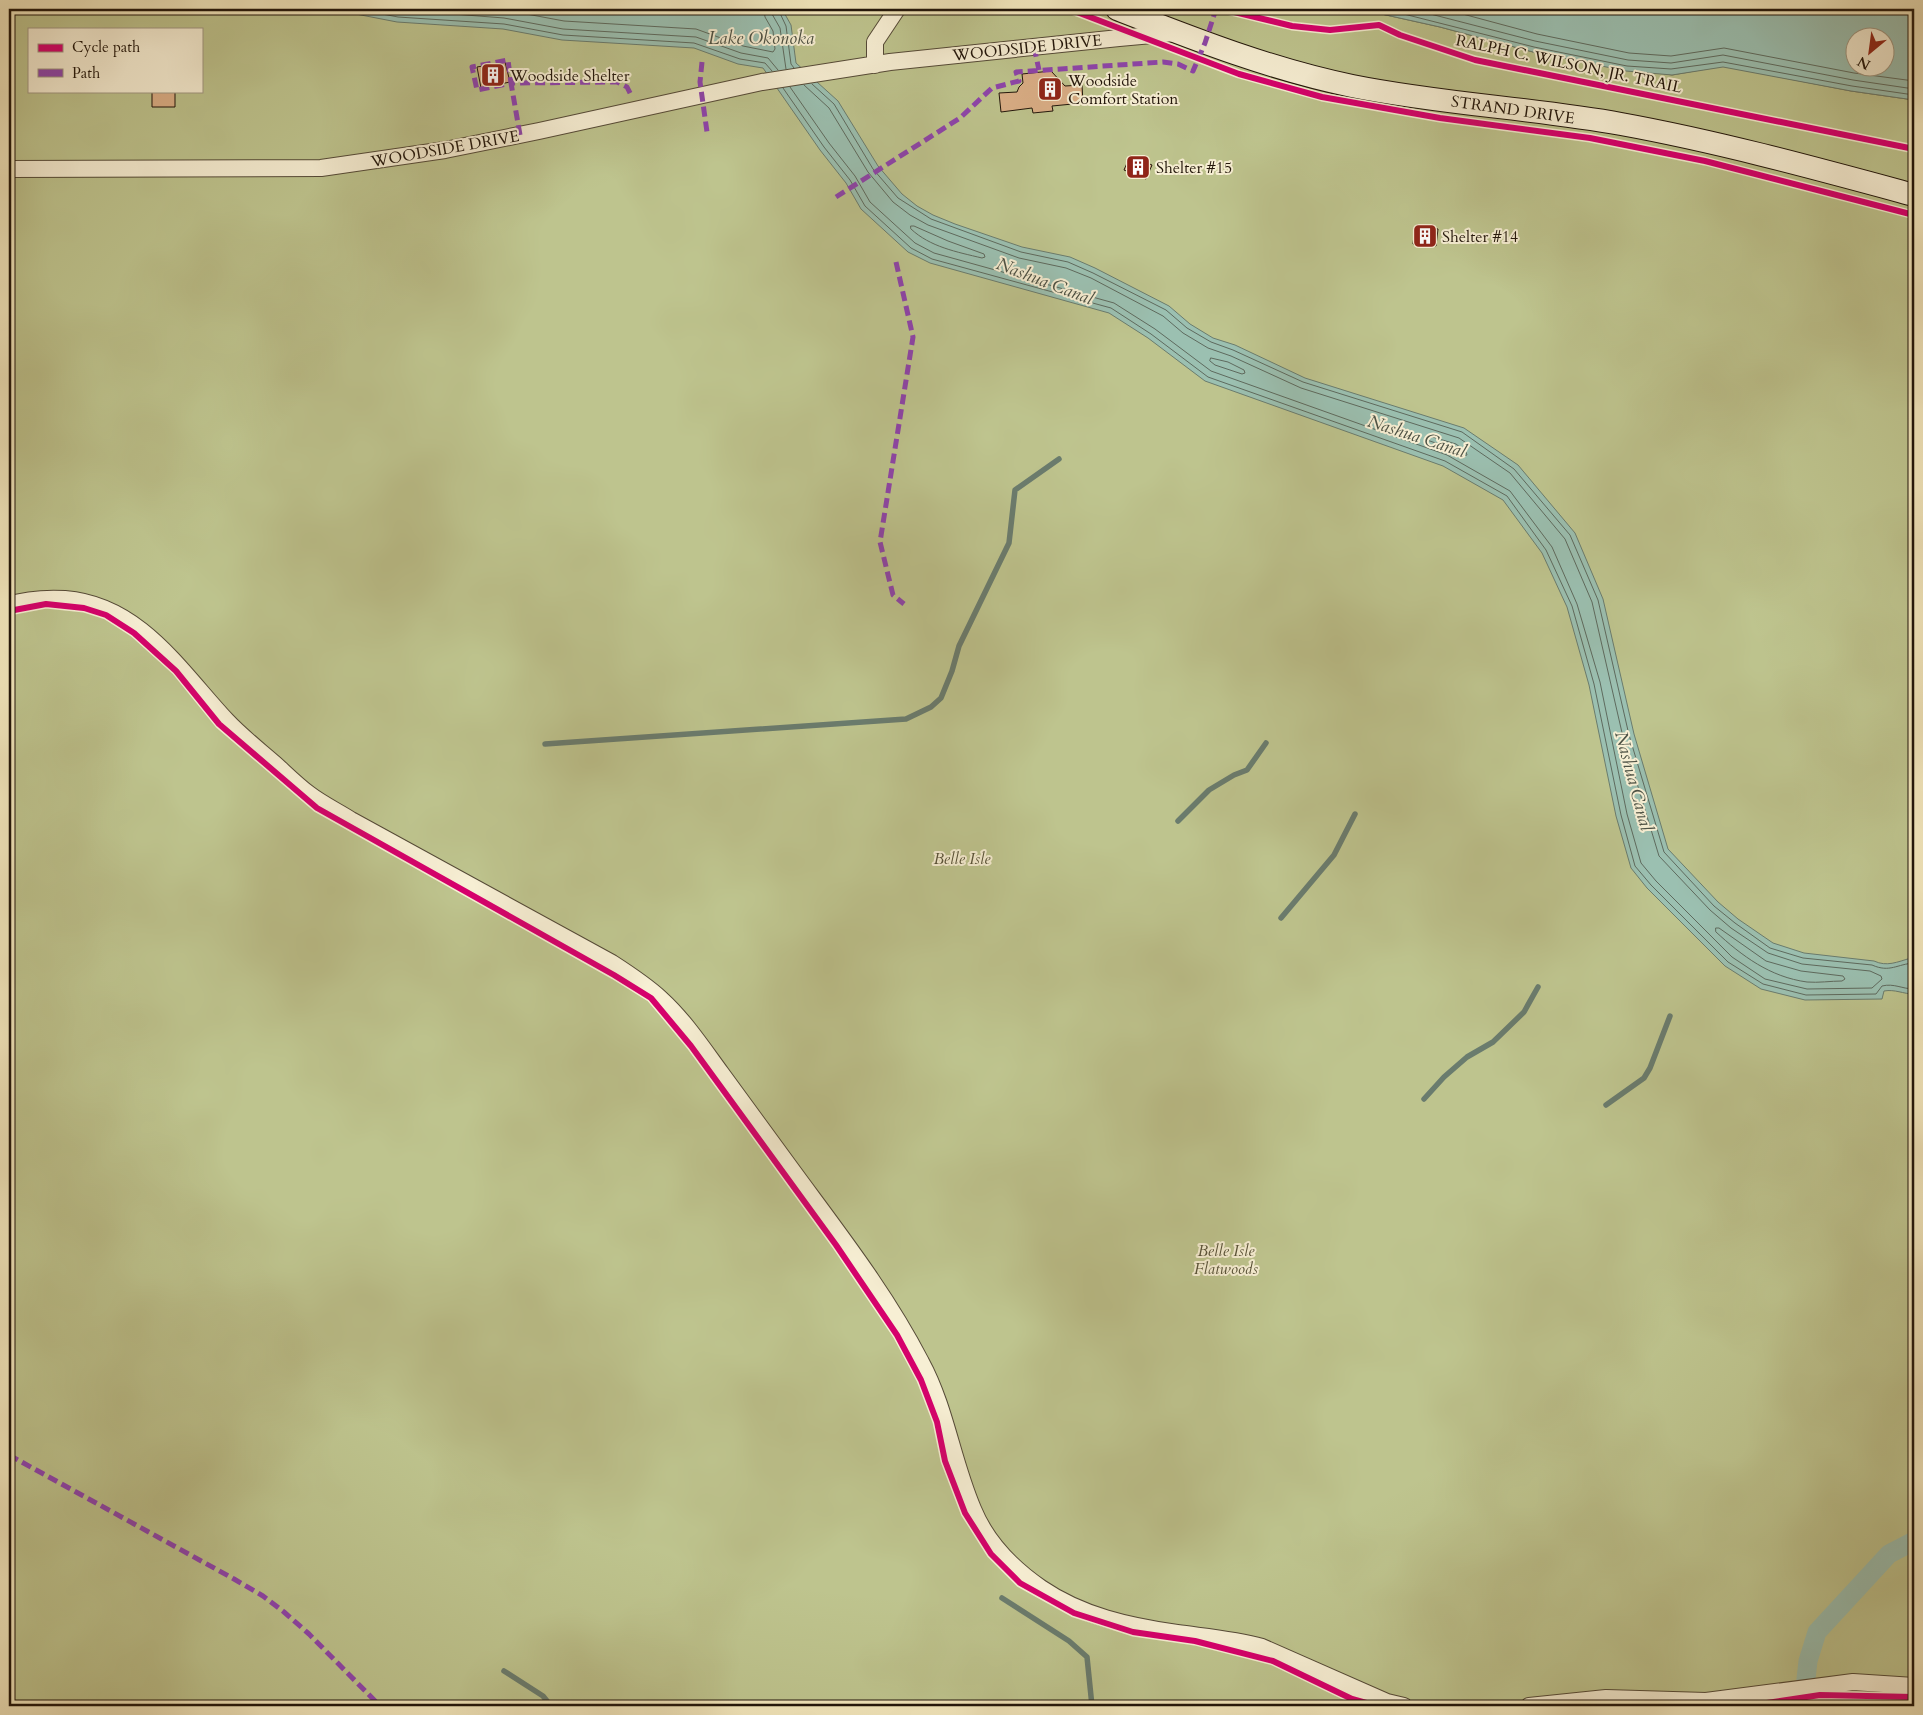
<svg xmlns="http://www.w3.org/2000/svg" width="1923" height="1715" viewBox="0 0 1923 1715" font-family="Cardo,serif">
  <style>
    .green { fill: #bec48e; stroke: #706c4c; fill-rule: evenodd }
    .water { fill: #9bc0b1; stroke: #6a7c6e; fill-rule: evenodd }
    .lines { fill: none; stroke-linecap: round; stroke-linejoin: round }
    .shore { stroke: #5e6a5e; stroke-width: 1 }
    .stream { stroke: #6a7c6e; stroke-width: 5.5 }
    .canal { stroke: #9bc0b1; stroke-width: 19 }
    .building { fill: #daae86; stroke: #21150a }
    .street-casing { stroke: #554a37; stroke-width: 18 }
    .secondary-casing { stroke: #21150a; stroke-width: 24 }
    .street { stroke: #f7efd4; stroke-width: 16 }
    .secondary { stroke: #f7efd4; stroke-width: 22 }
    .quiet { stroke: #8e44ad; stroke-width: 5; stroke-dasharray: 10 5; stroke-linecap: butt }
    .cycleway-casing { stroke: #f7efd4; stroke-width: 9 }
    .cycleway { stroke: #d6006c; stroke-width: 6 }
    .labels { text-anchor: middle; stroke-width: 4; stroke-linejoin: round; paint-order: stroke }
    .street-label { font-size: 16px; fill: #21150a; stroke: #f7efd4 }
    .poi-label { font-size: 16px; fill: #21150a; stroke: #f7efd4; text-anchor: start }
    .park-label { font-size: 16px; font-style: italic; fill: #585238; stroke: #f7efd4 }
    .water-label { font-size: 18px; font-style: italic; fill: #4c5144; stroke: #f7efd4 }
  </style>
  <rect width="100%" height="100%" fill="#f2e7bd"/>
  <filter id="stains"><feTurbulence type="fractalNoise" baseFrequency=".004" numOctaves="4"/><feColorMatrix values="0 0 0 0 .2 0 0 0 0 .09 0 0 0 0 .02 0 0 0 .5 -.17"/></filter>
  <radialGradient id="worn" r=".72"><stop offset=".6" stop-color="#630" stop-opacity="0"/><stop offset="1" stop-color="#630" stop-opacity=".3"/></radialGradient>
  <!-- green -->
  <path class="green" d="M 9,9 L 1359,9 L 1440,27 L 1533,52 L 1672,75 L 1723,66 L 1851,91 L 1914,100 L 1914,1706 L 9,1706 ZM 29,29 L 201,29 L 201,91 L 29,91 Z"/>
  <!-- water -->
  <path class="water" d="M 330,9 L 782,9 L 791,25 L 796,63 L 838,101 L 878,166 L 902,194 L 917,206 L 933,215 L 955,224 L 1022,247 L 1070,257 L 1095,268 L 1169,306 L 1190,324 L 1213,338 L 1235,345 L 1305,378 L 1464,428 L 1518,465 L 1575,533 L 1603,599 L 1634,734 L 1668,849 L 1718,902 L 1738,919 L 1773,943 L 1804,953 L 1874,961 C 1887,967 1897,962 1911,958 L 1914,958 L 1914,994 C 1903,994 1895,989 1884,991 L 1882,999 L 1805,1000 L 1761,989 L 1725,966 L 1647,888 L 1631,868 L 1616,816 L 1589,685 L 1567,607 L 1542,553 L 1503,500 L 1443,466 L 1205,381 L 1148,338 L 1109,313 L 930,263 L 908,252 L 861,209 L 846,183 L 820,150 L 763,68 L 738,64 L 694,48 L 562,40 L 503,29 L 397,22 Z
    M 1359,9 L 1914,9 L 1914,100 L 1851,91 L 1723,67 L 1672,75 L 1626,71 L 1533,52 L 1440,27 ZM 1856,38 L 1886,38 L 1886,68 L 1856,68 Z"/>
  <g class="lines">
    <!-- shore -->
    <path class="shore" d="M 356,9 L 398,17 L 504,24 L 563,35 L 694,43 L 740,59 L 765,63 L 772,71
      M 389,9 L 504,18 L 563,29 L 696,37 L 741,53 L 768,58 L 778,70
      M 483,9 L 505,10 L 564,21 L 696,29 L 743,46 L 773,52 L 775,49 L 773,31 L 765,17 L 764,9
      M 772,9 L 772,14 L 780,28 L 786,69
      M 778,9 L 786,26 L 791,64 L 794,68
      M 1384,9 L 1534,47 L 1627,66 L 1671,69 L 1723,62 L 1852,86 L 1914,95
      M 1411,9 L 1535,41 L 1628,60 L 1671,63 L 1723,55 L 1853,80 L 1914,89
      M 1444,9 L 1537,34 L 1629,53 L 1671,56 L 1724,48 L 1854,73 L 1914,81
      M 812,84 L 834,104 L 873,169 L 898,198 L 931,219 L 1021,252 L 1068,262 L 1093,273 L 1166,310 L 1187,328 L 1211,342 L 1233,350 L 1303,382 L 1462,432 L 1514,469 L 1570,535 L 1598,600 L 1629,735 L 1664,852 L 1714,906 L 1735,923 L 1770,948 L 1803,958 L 1872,965 C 1890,973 1897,964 1914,963
      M 790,87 L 829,143 L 855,176 L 870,202 L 915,243 L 934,253 L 1114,303 L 1155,329 L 1211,371 L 1447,455 L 1510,491 L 1552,547 L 1577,604 L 1600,682 L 1627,814 L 1641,863 L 1656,881 L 1732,957 L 1765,979 L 1807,989 L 1872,988 L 1882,979 L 1881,976 L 1870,971 L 1802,964 L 1768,953 L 1731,928 L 1710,910 L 1659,856 L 1623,737 L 1592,602 L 1565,539 L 1510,473 L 1459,438 L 1301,388 L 1231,356 L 1208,348 L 1183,333 L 1163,316 L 1091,278 L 1066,268 L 1019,258 L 928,225 L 910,215 L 893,202 L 868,172 L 829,108 L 804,85
      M 783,88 L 824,147 L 850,180 L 865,206 L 911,248 L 932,259 L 1111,308 L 1151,334 L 1208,377 L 1445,461 L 1507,496 L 1546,550 L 1572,606 L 1594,684 L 1621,815 L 1635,866 L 1651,885 L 1728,962 L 1763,984 L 1806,995 L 1876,994 L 1882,986 C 1894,983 1902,989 1914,989
      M 911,226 L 914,226 L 948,241 L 984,254 L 985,257 L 982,258 C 957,252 930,247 911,229 Z
      M 1211,358 L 1228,362 L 1244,370 L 1245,373 L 1242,374 L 1215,365 L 1210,361 Z
      M 1429,436 L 1456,444 L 1466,452 L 1467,455 L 1464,456 L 1450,448 L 1427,440 L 1426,437 Z
      M 1716,928 L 1719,928 L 1766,961 L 1801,971 L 1843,976 L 1845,979 L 1842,981 C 1831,981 1818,983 1807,982 C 1770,977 1742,956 1716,932 Z"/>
    <!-- stream -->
    <path class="stream" d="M 545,744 L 906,719 L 931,707 L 941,698 L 952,671 L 959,646 L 1009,543 L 1015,490 L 1059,459
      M 1178,821 L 1209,790 L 1234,775 L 1247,770 L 1266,743
      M 1281,918 L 1334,855 L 1355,814
      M 1424,1099 L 1444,1077 L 1467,1057 L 1493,1042 L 1524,1012 L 1538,987
      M 1606,1105 L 1644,1078 L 1650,1068 L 1670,1016
      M 1002,1598 L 1069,1641 L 1087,1657 L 1092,1706
      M 504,1671 L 543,1696 L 551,1706"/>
    <!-- canal -->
    <path class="canal" d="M 1803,1706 L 1808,1661 L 1817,1632 L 1889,1554 L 1914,1541"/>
  </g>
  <!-- building -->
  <path class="building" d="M 505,62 L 510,82 L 481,88 L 477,67 Z
    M 1051,71 L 1065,86 L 1082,85 L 1083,103 L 1052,106 L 1053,111 L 1033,113 L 1032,108 L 1001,112 L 999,93 L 1017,92 L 1019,87 L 1023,83 L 1022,74 Z
    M 152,91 L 175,91 L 175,107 L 152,107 Z
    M 1130,156 L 1152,165 L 1146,179 L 1124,170 Z
    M 1415,226 L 1438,229 L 1436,246 L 1413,244 Z"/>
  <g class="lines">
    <defs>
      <path id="street" d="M 875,65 L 875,42 L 897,9
        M 9,169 L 321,168 L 445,150 L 539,131 L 762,82 L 890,62 L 1119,38 L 1174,33
        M 9,605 C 27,599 45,598 65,599 C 140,605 180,671 227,721 C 241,736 259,750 275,764 C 286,774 297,785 309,794 C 322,804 337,811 351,820 L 612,963 C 629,974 646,985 661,999 C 684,1020 702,1047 721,1073 C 744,1104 766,1135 789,1166 C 835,1229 885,1292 921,1362 C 946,1408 952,1460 973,1509 C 986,1541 1012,1568 1041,1588 C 1082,1616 1129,1626 1177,1633 C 1206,1637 1234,1639 1262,1647 L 1387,1702 L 1404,1706
        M 1529,1706 L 1606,1698 L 1706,1701 L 1853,1682 L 1914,1686"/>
      <path id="secondary" d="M 1117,9 C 1194,39 1270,69 1352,86 C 1441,104 1532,108 1621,124 C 1720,142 1818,169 1914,195"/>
    </defs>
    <!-- street casing -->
    <use href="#street" class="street-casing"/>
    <!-- secondary casing -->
    <use href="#secondary" class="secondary-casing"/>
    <!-- street -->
    <use href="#street" class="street"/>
    <!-- secondary -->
    <use href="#secondary" class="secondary"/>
    <!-- quiet -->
    <path class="quiet" d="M 1034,47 L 1039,70
      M 702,62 L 700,82 L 707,132
      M 520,135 L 511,83 L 477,90 L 472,67 L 508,60 L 511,83 L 617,82 L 627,87 L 632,97
      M 836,197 L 960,118 L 992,88 L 1019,81 L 1016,72 L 1163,62 L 1178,64 L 1193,71 L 1205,43 L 1216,9
      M 896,262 L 913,337 L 880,542 L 893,595 L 904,604
      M 9,1455 L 234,1579 L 263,1596 L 284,1612 L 309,1634 L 380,1706"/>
    <defs>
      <path id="cycleway" d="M 1069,9 L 1239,74 L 1322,97 L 1440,118 L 1590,138 L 1705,161 L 1914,215
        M 1222,9 L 1292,26 L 1330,30 L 1379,25 L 1400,35 L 1475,60 L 1914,149
        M 9,611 L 46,604 L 84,608 L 106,615 L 134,633 L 176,671 L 219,724 L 317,808 L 614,975 L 651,998 L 691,1046 L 836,1245 L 897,1335 L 921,1380 L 937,1422 L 945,1461 L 965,1513 L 991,1554 L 1020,1583 L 1074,1613 L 1133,1632 L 1195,1641 L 1273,1661 L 1352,1699 L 1377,1706
        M 1746,1706 L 1820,1695 L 1914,1697"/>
    </defs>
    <!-- cycleway casing -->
    <use href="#cycleway" class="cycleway-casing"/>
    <!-- cycleway -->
    <use href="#cycleway" class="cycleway"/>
  </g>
  <!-- icons -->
  <defs>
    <symbol id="building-square" viewBox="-11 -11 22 22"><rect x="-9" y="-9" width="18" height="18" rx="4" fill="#8f2418" stroke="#f7efd4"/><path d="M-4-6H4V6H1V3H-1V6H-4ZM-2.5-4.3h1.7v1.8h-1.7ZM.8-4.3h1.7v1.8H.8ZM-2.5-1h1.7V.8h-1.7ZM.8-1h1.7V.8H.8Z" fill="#fff"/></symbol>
  </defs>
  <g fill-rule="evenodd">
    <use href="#building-square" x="479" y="61" width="28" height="28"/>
    <use href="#building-square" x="1036" y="75" width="28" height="28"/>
    <use href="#building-square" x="1124" y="153" width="28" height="28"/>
    <use href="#building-square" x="1411" y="222" width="28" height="28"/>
  </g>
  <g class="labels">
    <!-- street labels -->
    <g class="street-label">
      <text transform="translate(1027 47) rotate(-6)" y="6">WOODSIDE DRIVE</text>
      <text transform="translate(1569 63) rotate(12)" y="6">RALPH C. WILSON, JR. TRAIL</text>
      <text transform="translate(1513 109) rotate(8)" y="6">STRAND DRIVE</text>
      <text transform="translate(445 148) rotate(-10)" y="6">WOODSIDE DRIVE</text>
    </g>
    <!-- poi labels -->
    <g class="poi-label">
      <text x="510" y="81">Woodside Shelter</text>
      <text x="1068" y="86">Woodside<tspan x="1068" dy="18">Comfort Station</tspan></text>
      <text x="1156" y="173">Shelter #15</text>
      <text x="1442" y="242">Shelter #14</text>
    </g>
    <!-- park labels -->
    <g class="park-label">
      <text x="962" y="864">Belle Isle</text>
      <text x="1226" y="1256">Belle Isle<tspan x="1226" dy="18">Flatwoods</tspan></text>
    </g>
    <!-- water labels -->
    <g class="water-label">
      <text x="761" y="44">Lake Okonoka</text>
      <text transform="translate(1045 281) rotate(21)" y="6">Nashua Canal</text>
      <text transform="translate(1417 436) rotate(18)" y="6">Nashua Canal</text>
      <text transform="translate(1634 781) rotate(75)" y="6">Nashua Canal</text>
    </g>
  </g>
  <!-- margin -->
  <rect width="1923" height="1715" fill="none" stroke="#f2e7bd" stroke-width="30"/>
  <rect x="10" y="10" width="1903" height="1695" fill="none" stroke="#21150a" stroke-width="2.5"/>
  <rect x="15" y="15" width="1893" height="1685" fill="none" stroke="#21150a"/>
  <!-- legend -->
  <rect x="28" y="28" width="175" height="65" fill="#f7efd4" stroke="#a19883"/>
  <rect x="38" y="44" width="25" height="8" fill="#d6006c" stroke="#a19883"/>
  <text x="72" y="52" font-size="15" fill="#21150a">Cycle path</text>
  <rect x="38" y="69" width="25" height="8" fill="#8e44ad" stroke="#a19883"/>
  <text x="72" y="78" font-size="15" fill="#21150a">Path</text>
  <!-- north arrow -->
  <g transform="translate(1870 52) rotate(209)"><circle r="24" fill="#f7efd4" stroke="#a19883"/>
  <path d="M0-4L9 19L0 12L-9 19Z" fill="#8f2418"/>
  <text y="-8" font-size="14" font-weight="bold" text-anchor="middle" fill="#21150a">N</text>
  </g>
  <rect width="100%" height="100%" filter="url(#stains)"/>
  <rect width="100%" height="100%" fill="url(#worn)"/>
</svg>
